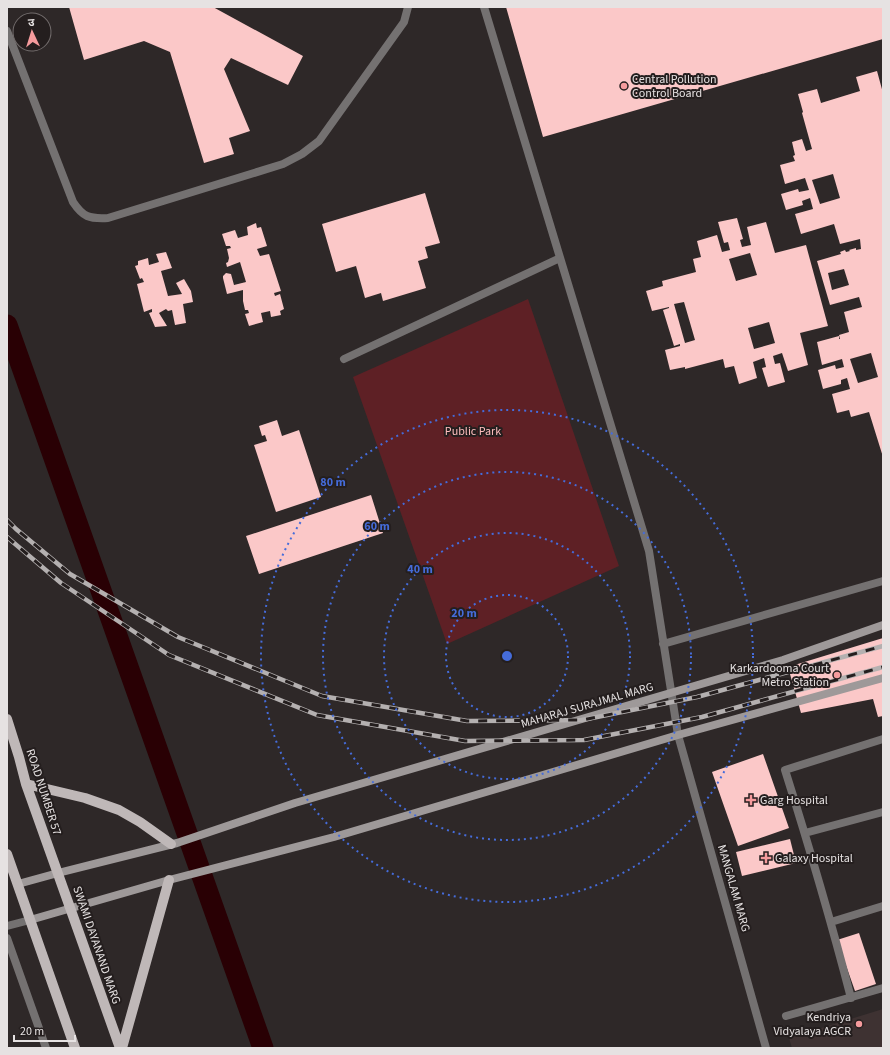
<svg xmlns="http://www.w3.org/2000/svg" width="890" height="1055" viewBox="0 0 890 1055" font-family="'Source Sans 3','Noto Sans Devanagari',sans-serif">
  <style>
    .built { fill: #3e3232 }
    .green { fill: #5e2025 }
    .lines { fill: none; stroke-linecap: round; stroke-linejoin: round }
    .canal { stroke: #290004; stroke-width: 21 }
    .building { fill: #fbc8c8; fill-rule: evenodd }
    .service { stroke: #747171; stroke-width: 8 }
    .minor { stroke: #747171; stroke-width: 8 }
    .secondary { stroke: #9e9999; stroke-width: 8 }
    .primary { stroke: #bfb8b8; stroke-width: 10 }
    .rail-casing { stroke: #b4b0b0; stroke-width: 4.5 }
    .rail { stroke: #241e1e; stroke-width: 3; stroke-dasharray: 9; stroke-linecap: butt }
    .ring { fill: none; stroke: #456cda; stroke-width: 2; stroke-dasharray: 2 4 }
    .poi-dot { fill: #f59b9d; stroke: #241e1e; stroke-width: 1.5 }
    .labels { text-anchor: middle; stroke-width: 4; stroke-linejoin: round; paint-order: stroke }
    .poi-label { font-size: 12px; fill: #e6e2e2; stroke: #241e1e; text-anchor: start }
    .park-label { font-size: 12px; fill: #febdbd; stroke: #241e1e }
    .street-label { font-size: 12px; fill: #e6e2e2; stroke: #241e1e }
    .centre { fill: #456cda; stroke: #241e1e; stroke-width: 2 }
    .ring-label { font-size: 12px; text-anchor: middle; font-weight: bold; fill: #456cda; stroke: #241e1e; stroke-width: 4; stroke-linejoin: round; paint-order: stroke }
  </style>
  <rect width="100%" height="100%" fill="#2e2828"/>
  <!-- built -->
  <path class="built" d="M 883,1009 L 883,1048 L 792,1048 L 789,1038 Z"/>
  <!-- green -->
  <path class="green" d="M 528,299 L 619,566 L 447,644 L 353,377 Z"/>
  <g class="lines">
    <!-- canal -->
    <path class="canal" d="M 7,325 L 263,1048"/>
  </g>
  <!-- building -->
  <path class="building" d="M 69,7 L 213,7 L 303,56 L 288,85 L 231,58 L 224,69 L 250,131 L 229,138 L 234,154 L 204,163 L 170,52 L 144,41 L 84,60 Z
    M 506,7 L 883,7 L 883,39 L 543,137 Z
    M 877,71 L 883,93 L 883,457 L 869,412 L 851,417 L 849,410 L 837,413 L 832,394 L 850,389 L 847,378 L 841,380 L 841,384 L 823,389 L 818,370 L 835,365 L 836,369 L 844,367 L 842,359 L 822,365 L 817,342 L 839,336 L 839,339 L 840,339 L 839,335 L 849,332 L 844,312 L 862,307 L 859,297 L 830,305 L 817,261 L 841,254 L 840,252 L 845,250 L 846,252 L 850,251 L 849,250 L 856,248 L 856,250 L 861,249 L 860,239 L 840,244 L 834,224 L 801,234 L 795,214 L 813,209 L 810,198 L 802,201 L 803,205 L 786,210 L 781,194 L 798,189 L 799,192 L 809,190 L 805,178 L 785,184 L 780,165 L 795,161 L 793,156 L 795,155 L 792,142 L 802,139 L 806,151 L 812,149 L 802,113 L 803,112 L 798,94 L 817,89 L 821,103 L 860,91 L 856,77 ZM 833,174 L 840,198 L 820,204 L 812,180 ZM 844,269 L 849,285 L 832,290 L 828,273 ZM 871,353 L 878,377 L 858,383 L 850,359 Z
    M 425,193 L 440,243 L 425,247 L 428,258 L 418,261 L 426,288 L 383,301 L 381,293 L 365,298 L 356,266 L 336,272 L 322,224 Z
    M 737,218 L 743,239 L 740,240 L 742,247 L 751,245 L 747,227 L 766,222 L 775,253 L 806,245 L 828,326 L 800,333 L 808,365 L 788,371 L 782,353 L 773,356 L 775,364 L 780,363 L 785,382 L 768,387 L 762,368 L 766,367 L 764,358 L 753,362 L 757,378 L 739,384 L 734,366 L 725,368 L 723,359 L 685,369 L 685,367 L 670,370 L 665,350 L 680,346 L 680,344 L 674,346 L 663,310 L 669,308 L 669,307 L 652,311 L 646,291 L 663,286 L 662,281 L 696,272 L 693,259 L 701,257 L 697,241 L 717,235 L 722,252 L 730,250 L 728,242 L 724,243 L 718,222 ZM 750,253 L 757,275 L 736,281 L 729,259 ZM 684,302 L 695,340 L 685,343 L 674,304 ZM 769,322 L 775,343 L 754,349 L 748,328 Z
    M 256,223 L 257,228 L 261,227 L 267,246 L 257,249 L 260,256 L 269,254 L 281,291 L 274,293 L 275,296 L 280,294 L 284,309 L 280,311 L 281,315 L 271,317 L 270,311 L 261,313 L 263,322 L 249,326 L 245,314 L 249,313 L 248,310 L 245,310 L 243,301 L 243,290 L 227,294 L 223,278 L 223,276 L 226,273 L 231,274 L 234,285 L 246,282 L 240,262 L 227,267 L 226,263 L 228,262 L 229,258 L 227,249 L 231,248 L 230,246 L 226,246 L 222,234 L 235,230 L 238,238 L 248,235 L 247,227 Z
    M 166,252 L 172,268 L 161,271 L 168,296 L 182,294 L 176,283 L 184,279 L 191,291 L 193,302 L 183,304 L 186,323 L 175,325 L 172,310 L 168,311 L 166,309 L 159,313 L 167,326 L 155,327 L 149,313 L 152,312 L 152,309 L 144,312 L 137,284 L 144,282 L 142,278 L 140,279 L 135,266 L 138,265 L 138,261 L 148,258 L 149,265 L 159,262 L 156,254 Z
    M 277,420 L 282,436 L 299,430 L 321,497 L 276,512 L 254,445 L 267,441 L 265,435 L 262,436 L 259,426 Z
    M 371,495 L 383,533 L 259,574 L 246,536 Z
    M 883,638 L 883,716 L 878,717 L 873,699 L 801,713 L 788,667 Z
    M 763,754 L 789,828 L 738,846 L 712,772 Z
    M 790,839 L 796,863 L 742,876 L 736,852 Z
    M 859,933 L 876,984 L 855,991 L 837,940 Z"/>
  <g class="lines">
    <!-- service -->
    <path class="service" d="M 7,31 L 73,202 C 83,217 89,219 108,218 L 283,164 L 302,154 L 319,141 L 404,22 L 408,7"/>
    <!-- minor -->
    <path class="minor" d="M 484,7 L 649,551 L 678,735 L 766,1048
      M 344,359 L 560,258
      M 663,644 L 883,581
      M 805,833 L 883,812
      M 831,922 L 883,906
      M 7,926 L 30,920
      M 7,938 L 46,1048
      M 851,998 C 831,921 809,846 785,770 L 883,739
      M 786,1016 L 883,988"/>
    <!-- secondary -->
    <path class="secondary" d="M 18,884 L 58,873 L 177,843 L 295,803 L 783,660 L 883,625
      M 30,920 L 169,880 L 334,837 L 678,735 L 883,678"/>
    <!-- primary -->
    <path class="primary" d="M 7,719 L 19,757 L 26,784 L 120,1048
      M 26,784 L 85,798 L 119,810 L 140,822 L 171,844
      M 7,854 L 75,1048
      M 122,1048 L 169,880"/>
    <defs>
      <path id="rail" d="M 7,520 L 16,529 L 70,574 L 178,637 L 322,696 L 467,721 L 582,720 L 697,697 L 883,646
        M 7,537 L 61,583 L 169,655 L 317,715 L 465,741 L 584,740 L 702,717 L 883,667"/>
    </defs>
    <!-- rail casing -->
    <use href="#rail" class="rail-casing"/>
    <!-- rail -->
    <use href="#rail" class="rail"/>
  </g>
  <!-- distance rings -->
  <g class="ring">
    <circle cx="507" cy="656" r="61"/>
    <circle cx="507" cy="656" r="123"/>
    <circle cx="507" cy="656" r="184"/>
    <circle cx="507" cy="656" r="246"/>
  </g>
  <!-- markers -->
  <g class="poi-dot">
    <circle cx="624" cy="86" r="4"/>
    <circle cx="837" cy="675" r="4"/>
    <path d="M749 794h4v4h4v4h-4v4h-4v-4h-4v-4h4z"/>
    <path d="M764 852h4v4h4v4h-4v4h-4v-4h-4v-4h4z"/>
    <circle cx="859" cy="1024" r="4"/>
  </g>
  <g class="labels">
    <!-- poi labels -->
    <g class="poi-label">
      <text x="632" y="83">Central Pollution<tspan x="632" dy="14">Control Board</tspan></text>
      <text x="829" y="672" text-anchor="end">Karkardooma Court<tspan x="829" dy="14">Metro Station</tspan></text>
      <text x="760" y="804">Garg Hospital</text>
      <text x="775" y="862">Galaxy Hospital</text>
      <text x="851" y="1021" text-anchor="end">Kendriya<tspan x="851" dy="14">Vidyalaya AGCR</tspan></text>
    </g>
    <!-- park labels -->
    <g class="park-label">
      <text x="473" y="435">Public Park</text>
    </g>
    <!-- street labels -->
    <g class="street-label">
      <text transform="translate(587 705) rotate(-16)" y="4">MAHARAJ SURAJMAL MARG</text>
      <text transform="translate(44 792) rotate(72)" y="4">ROAD NUMBER 57</text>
      <text transform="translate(734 888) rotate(74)" y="4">MANGALAM MARG</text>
      <text transform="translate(97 945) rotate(71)" y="4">SWAMI DAYANAND MARG</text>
    </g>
  </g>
  <circle cx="507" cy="656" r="6" class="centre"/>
  <g class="ring-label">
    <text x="333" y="486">80 m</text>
    <text x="377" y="530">60 m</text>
    <text x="420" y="573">40 m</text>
    <text x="464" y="617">20 m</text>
  </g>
  <!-- border -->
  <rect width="890" height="1055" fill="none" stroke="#e6e2e2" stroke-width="16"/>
  <!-- north arrow -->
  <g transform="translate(32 32) rotate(356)"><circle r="19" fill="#241e1e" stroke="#726c6c"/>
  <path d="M0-3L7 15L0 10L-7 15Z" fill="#f59b9d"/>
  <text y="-6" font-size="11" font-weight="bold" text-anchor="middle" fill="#e6e2e2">उ</text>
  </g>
  <!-- scale -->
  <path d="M14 1035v6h61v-6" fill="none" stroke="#e6e2e2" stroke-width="2"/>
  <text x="20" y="1035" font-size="12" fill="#e6e2e2" stroke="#241e1e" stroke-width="3" paint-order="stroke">20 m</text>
</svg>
